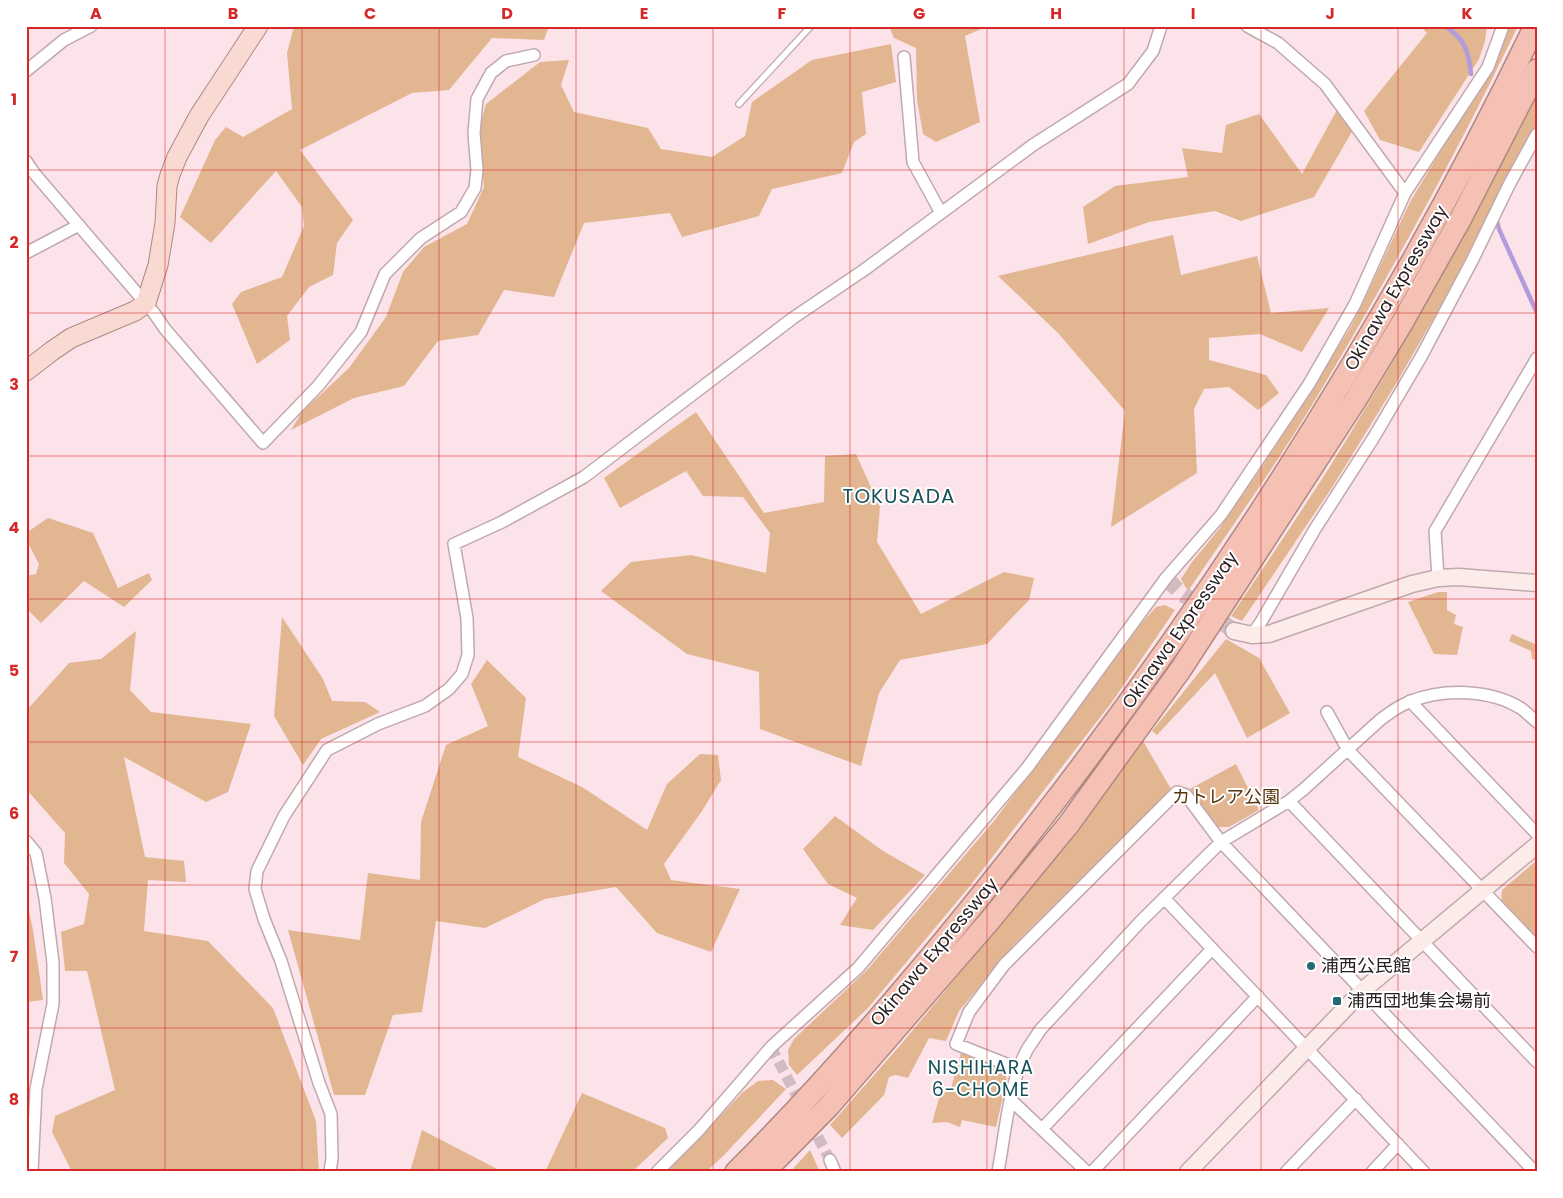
<svg xmlns="http://www.w3.org/2000/svg" width="1563" height="1198" viewBox="0 0 1563 1198" font-family="Poppins,'Noto Sans JP',sans-serif">
  <style>
    .green { fill: #e1b690 }
    .lines { fill: none; stroke-linecap: round; stroke-linejoin: round }
    .stream { stroke: #b39cdb; stroke-width: 4.5 }
    .street-tunnel { stroke: #d2bcc1; stroke-width: 11; stroke-dasharray: 11 5.5; stroke-linecap: butt }
    .secondary-tunnel { stroke: #d2bcc1; stroke-width: 16; stroke-dasharray: 16 8; stroke-linecap: butt }
    .lane-casing { stroke: #c0a9ae; stroke-width: 8 }
    .street-casing { stroke: #c0a9ae; stroke-width: 14 }
    .secondary-casing { stroke: #c0a9ae; stroke-width: 19 }
    .primary-casing { stroke: #ae8982; stroke-width: 21 }
    .highway-casing { stroke: #ae8982; stroke-width: 24 }
    .lane { stroke: #fff; stroke-width: 5.5 }
    .street { stroke: #fff; stroke-width: 11 }
    .secondary { stroke: #fcece9; stroke-width: 16 }
    .primary { stroke: #f9dad3; stroke-width: 19 }
    .highway { stroke: #f5c1b5; stroke-width: 21 }
    .grid { fill: none; stroke: #d62828; stroke-width: 1; stroke-opacity: 0.55 }
    .poi-dot { fill: #226b76; stroke: #fff; stroke-width: 2 }
    .labels { text-anchor: middle; stroke-width: 4; stroke-linejoin: round; paint-order: stroke }
    .street-label { font-size: 18px; fill: #292022; stroke: #fff }
    .park-label { font-size: 18px; fill: #58340b; stroke: #fff }
    .poi-label { font-size: 18px; fill: #292022; stroke: #fff; text-anchor: start }
    .neighbourhood-label { font-size: 19px; letter-spacing: 1px; fill: #18535b; stroke: #fff }
    .quarter-label { font-size: 20px; letter-spacing: 1px; fill: #18535b; stroke: #fff }
    .neatline { fill: none; stroke: #d62828; stroke-width: 2 }
    .grid-label { font-size: 16px; text-anchor: middle; font-weight: bold; fill: #d62828 }
  </style>
  <rect width="100%" height="100%" fill="#fce3e9"/>
  <!-- green -->
  <path class="green" d="M 302,26 L 549,26 L 544,40 L 492,38 L 449,90 L 412,93 L 300,150 L 353,220 L 337,243 L 333,275 L 309,287 L 287,316 L 290,340 L 257,364 L 232,304 L 241,292 L 282,277 L 304,226 L 302,207 L 276,171 L 211,243 L 180,217 L 215,140 L 226,127 L 243,137 L 292,109 L 287,53 L 293,30 Z
    M 889,26 L 988,26 L 965,36 L 980,122 L 936,142 L 923,134 L 917,100 L 916,48 L 894,38 Z
    M 1420,26 L 1487,26 L 1485,41 L 1479,59 L 1419,152 L 1380,140 L 1364,111 L 1427,33 Z
    M 1508,26 L 1518,26 C 1456,155 1386,282 1312,405 C 1274,468 1230,529 1188,591 L 1181,579 L 1192,562 L 1220,528 L 1262,467 L 1349,330 L 1363,303 L 1410,202 L 1496,59 Z
    M 891,44 L 896,82 L 862,92 L 866,134 L 854,142 L 842,173 L 772,189 L 759,216 L 682,237 L 670,213 L 584,223 L 554,297 L 504,290 L 478,335 L 438,341 L 404,386 L 354,398 L 291,430 L 302,412 L 349,368 L 386,317 L 403,272 L 424,247 L 467,224 L 484,187 L 478,132 L 486,104 L 540,62 L 569,60 L 561,85 L 574,112 L 648,128 L 661,149 L 712,157 L 745,136 L 752,102 L 812,60 Z
    M 1537,90 L 1537,124 L 1514,164 L 1447,295 L 1397,382 L 1333,486 L 1242,621 L 1231,616 C 1264,567 1297,518 1329,468 C 1405,346 1474,219 1537,90 Z
    M 1339,106 L 1353,130 L 1314,197 L 1241,221 L 1215,211 L 1149,222 L 1088,244 L 1083,207 L 1115,186 L 1188,177 L 1182,148 L 1222,153 L 1226,125 L 1259,114 L 1302,174 Z
    M 1173,235 L 1181,275 L 1257,256 L 1271,313 L 1329,308 L 1302,352 L 1260,334 L 1209,338 L 1209,360 L 1266,375 L 1279,393 L 1258,410 L 1229,387 L 1204,389 L 1194,409 L 1197,473 L 1111,527 L 1125,411 L 1058,333 L 998,276 Z
    M 696,412 L 764,513 L 824,502 L 825,456 L 856,454 L 880,507 L 877,542 L 921,614 L 1004,572 L 1034,578 L 1029,600 L 987,644 L 900,660 L 879,693 L 861,766 L 760,729 L 759,672 L 687,654 L 601,591 L 631,562 L 691,555 L 766,573 L 770,533 L 743,497 L 703,496 L 686,471 L 620,508 L 604,478 Z
    M 48,518 L 93,533 L 118,588 L 149,573 L 152,580 L 124,607 L 84,581 L 41,623 L 26,608 L 26,576 L 36,574 L 39,564 L 26,539 L 26,533 Z
    M 1438,592 L 1447,592 L 1447,610 L 1456,615 L 1454,624 L 1463,627 L 1457,655 L 1434,654 L 1408,602 Z
    M 1165,605 L 1175,610 L 1112,702 L 970,886 L 868,1008 L 797,1075 L 789,1065 L 788,1050 L 794,1039 L 867,970 L 994,821 L 1141,624 L 1156,607 Z
    M 282,617 L 323,679 L 332,701 L 365,702 L 380,712 L 321,739 L 303,765 L 274,716 Z
    M 136,631 L 130,690 L 151,712 L 251,724 L 228,792 L 206,802 L 124,757 L 145,857 L 184,861 L 186,882 L 148,880 L 144,931 L 208,941 L 273,1008 L 316,1121 L 319,1172 L 293,1172 L 292,1170 L 288,1172 L 72,1172 L 52,1132 L 55,1116 L 115,1090 L 87,971 L 65,971 L 61,932 L 84,924 L 89,894 L 64,863 L 65,833 L 26,789 L 26,711 L 69,663 L 101,659 Z
    M 1512,634 L 1537,645 L 1537,660 L 1532,659 L 1531,651 L 1509,641 Z
    M 1226,639 L 1259,658 L 1290,713 L 1247,738 L 1215,673 L 1157,735 L 1152,731 Z
    M 487,660 L 526,698 L 518,757 L 582,787 L 647,830 L 667,784 L 700,754 L 718,755 L 721,780 L 702,811 L 664,864 L 671,880 L 740,889 L 711,952 L 657,933 L 616,887 L 545,899 L 485,928 L 436,921 L 422,1012 L 393,1015 L 365,1095 L 334,1095 L 288,930 L 360,940 L 368,873 L 420,880 L 421,822 L 446,745 L 488,726 L 471,684 Z
    M 1143,741 L 1171,789 L 1013,946 L 959,1011 L 946,1041 L 929,1038 L 908,1078 L 896,1075 L 889,1077 L 884,1095 L 842,1138 L 830,1125 L 903,1042 L 1072,837 Z
    M 1236,764 L 1259,810 L 1229,827 L 1218,827 L 1190,789 Z
    M 835,816 L 883,851 L 925,875 L 873,930 L 840,925 L 857,898 L 828,884 L 803,849 Z
    M 1537,860 L 1537,937 L 1534,939 L 1501,904 L 1502,890 Z
    M 26,897 L 33,930 L 43,1000 L 26,1002 Z
    M 961,1053 L 1002,1068 L 1007,1079 L 996,1127 L 962,1120 L 960,1127 L 947,1122 L 932,1123 L 941,1091 L 951,1088 Z
    M 773,1080 L 786,1089 L 725,1154 L 706,1172 L 667,1172 L 743,1092 L 758,1081 Z
    M 582,1093 L 665,1128 L 668,1138 L 632,1172 L 545,1172 Z
    M 422,1130 L 503,1172 L 410,1172 Z
    M 810,1150 L 820,1172 L 790,1172 Z"/>
  <g class="lines">
    <!-- stream -->
    <path class="stream" d="M 1445,26 C 1464,38 1469,51 1471,74
      M 1496,218 L 1499,229 L 1537,313"/>
    <!-- street-tunnel -->
    <path class="street-tunnel" d="M 771,1047 L 803,1108
      M 810,1122 L 830,1160"/>
    <!-- secondary-tunnel -->
    <path class="secondary-tunnel" d="M 1166,578 L 1180,592 L 1234,631"/>
    <defs>
      <path id="lane" d="M 739,104 L 811,26"/>
      <path id="street" d="M 1247,26 L 1278,43 L 1325,84 L 1405,193
        M 904,57 L 913,162 L 941,213
        M 26,71 L 64,40 L 91,26
        M 26,161 L 34,173 L 154,313 L 165,329 L 263,443 L 318,386 L 361,332 L 385,274 L 421,238 L 461,212 L 475,188 L 477,170 L 474,133 L 477,99 L 491,73 L 506,61 L 534,55
        M 26,253 L 79,225
        M 1438,578 L 1435,531 L 1537,358
        M 1252,635 L 1261,622 L 1315,529 L 1374,437 L 1421,357 L 1472,261 L 1510,183 L 1537,134
        M 1410,701 L 1537,834
        M 1327,712 L 1348,750 L 1537,947
        M 1289,801 L 1537,1062
        M 26,841 L 36,853 L 45,898 L 53,963 L 53,1004 L 36,1089 L 32,1172
        M 1164,898 L 1424,1172
        M 1019,1069 L 956,1044 L 969,1012 L 1004,965 L 1177,792 L 1186,795 L 1221,842 L 1535,1172
        M 1011,1100 L 1087,1172
        M 1042,1129 L 1212,949
        M 830,1160 L 835,1172
        M 330,1172 L 332,1158 L 331,1114 L 319,1083 L 281,961 L 264,919 L 255,889 L 257,871 L 284,816 L 327,750 L 378,724 L 425,706 L 449,689 L 462,674 L 468,655 L 467,618 L 454,544 L 502,522 L 584,477 L 793,318 L 864,270 L 1033,145 L 1128,84 L 1153,51 L 1161,26
        M 657,1172 L 699,1130 L 771,1047 L 858,968 L 1027,768 L 1166,578 L 1221,515 L 1309,384 L 1355,304 L 1405,193 L 1488,67 L 1503,26
        M 998,1172 C 1005,1135 1009,1082 1027,1050 C 1031,1043 1036,1037 1040,1030 L 1140,922 L 1221,842 L 1289,801 L 1304,789 L 1380,720 C 1389,713 1399,706 1409,702 C 1443,688 1491,689 1522,709 C 1527,713 1532,718 1537,722
        M 1092,1172 L 1258,996
        M 1286,1172 L 1356,1099
        M 1372,1172 L 1398,1144"/>
      <path id="secondary" d="M 1234,631 L 1252,635 L 1269,634 L 1412,584 L 1438,578 L 1459,577 L 1537,583
        M 1188,1172 L 1362,991 L 1537,845"/>
      <path id="primary" d="M 26,371 L 52,351 L 71,338 L 135,311 L 146,303 L 158,265 L 165,223 L 167,186 L 170,175 L 177,157 L 199,116 L 258,26"/>
      <path id="highway" d="M 736,1172 C 849,1059 951,936 1049,809 C 1237,565 1401,303 1535,26
        M 764,1172 L 829,1106 L 991,919 L 1069,824 L 1181,669 L 1355,401 L 1402,323 L 1461,218 L 1537,70"/>
    </defs>
    <!-- lane casing -->
    <use href="#lane" class="lane-casing"/>
    <!-- street casing -->
    <use href="#street" class="street-casing"/>
    <!-- secondary casing -->
    <use href="#secondary" class="secondary-casing"/>
    <!-- primary casing -->
    <use href="#primary" class="primary-casing"/>
    <!-- highway casing -->
    <use href="#highway" class="highway-casing"/>
    <!-- lane -->
    <use href="#lane" class="lane"/>
    <!-- street -->
    <use href="#street" class="street"/>
    <!-- secondary -->
    <use href="#secondary" class="secondary"/>
    <!-- primary -->
    <use href="#primary" class="primary"/>
    <!-- highway -->
    <use href="#highway" class="highway"/>
  </g>
  <!-- grid -->
  <path class="grid" d="M 165,26 L 165,1172M 302,26 L 302,1172M 439,26 L 439,1172M 576,26 L 576,1172M 713,26 L 713,1172M 850,26 L 850,1172M 987,26 L 987,1172M 1124,26 L 1124,1172M 1261,26 L 1261,1172M 1398,26 L 1398,1172M 26,170 L 1537,170M 26,313 L 1537,313M 26,456 L 1537,456M 26,599 L 1537,599M 26,742 L 1537,742M 26,885 L 1537,885M 26,1028 L 1537,1028"/>
  <!-- markers -->
  <g class="poi-dot">
    <circle cx="1311" cy="966" r="5"/>
    <rect x="1332" y="996" width="10" height="10" rx="2.5"/>
  </g>
  <g class="labels">
    <!-- street labels -->
    <g class="street-label">
      <text transform="translate(1396 288) rotate(-60)" y="6">Okinawa Expressway</text>
      <text transform="translate(1180 630) rotate(-55)" y="6">Okinawa Expressway</text>
      <text transform="translate(934 952) rotate(-50)" y="6">Okinawa Expressway</text>
    </g>
    <!-- park labels -->
    <g class="park-label">
      <text x="1226" y="803">カトレア公園</text>
    </g>
    <!-- poi labels -->
    <g class="poi-label">
      <text x="1321" y="972">浦西公民館</text>
      <text x="1347" y="1007">浦西団地集会場前</text>
    </g>
    <!-- neighbourhood labels -->
    <g class="neighbourhood-label">
      <text x="981" y="1074">NISHIHARA<tspan x="981" dy="22">6-CHOME</tspan></text>
    </g>
    <!-- quarter labels -->
    <g class="quarter-label">
      <text x="899" y="503">TOKUSADA</text>
    </g>
  </g>
  <!-- border -->
  <rect width="1563" height="1198" fill="none" stroke="#ffffff" stroke-width="55"/>
  <rect x="28" y="28" width="1508" height="1142" class="neatline"/>
  <g class="grid-label">
    <text x="96" y="19">A</text>
    <text x="233" y="19">B</text>
    <text x="370" y="19">C</text>
    <text x="507" y="19">D</text>
    <text x="644" y="19">E</text>
    <text x="782" y="19">F</text>
    <text x="919" y="19">G</text>
    <text x="1056" y="19">H</text>
    <text x="1193" y="19">I</text>
    <text x="1330" y="19">J</text>
    <text x="1467" y="19">K</text>
    <text x="14" y="105">1</text>
    <text x="14" y="248">2</text>
    <text x="14" y="390">3</text>
    <text x="14" y="533">4</text>
    <text x="14" y="676">5</text>
    <text x="14" y="819">6</text>
    <text x="14" y="962">7</text>
    <text x="14" y="1105">8</text>
  </g>
</svg>
